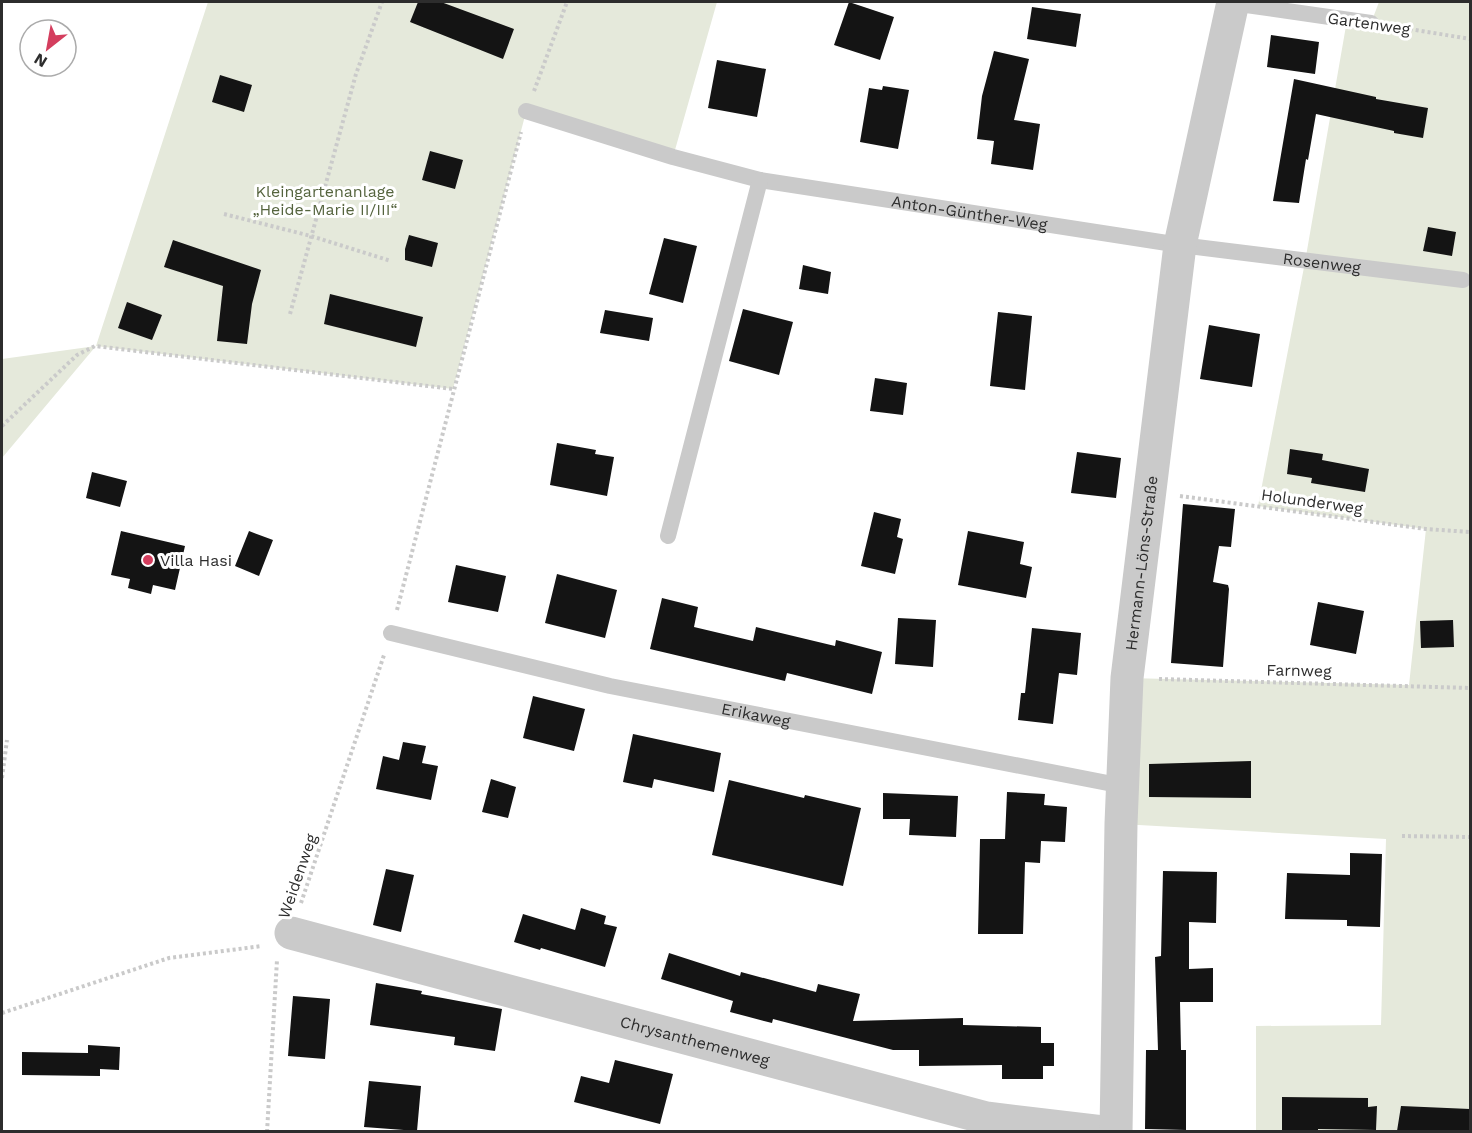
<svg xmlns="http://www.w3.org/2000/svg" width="1472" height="1133" viewBox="0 0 1472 1133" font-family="'Work Sans',sans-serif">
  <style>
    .green { fill: #e5e9db }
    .building { fill: #141414 }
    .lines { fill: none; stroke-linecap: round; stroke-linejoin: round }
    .path { stroke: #cacaca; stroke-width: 4; stroke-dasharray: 3 3; stroke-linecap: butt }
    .lane { stroke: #cacaca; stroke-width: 16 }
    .street { stroke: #cacaca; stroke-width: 33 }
    .poi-dot { fill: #d43e5e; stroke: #fff; stroke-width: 2 }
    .labels { text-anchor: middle; stroke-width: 6; stroke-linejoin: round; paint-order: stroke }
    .street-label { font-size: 16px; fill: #2d2d2d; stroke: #fff }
    .park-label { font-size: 16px; fill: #55643e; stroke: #fff }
    .poi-label { font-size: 16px; fill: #2d2d2d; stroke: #fff; text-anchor: start }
  </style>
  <rect width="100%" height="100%" fill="#fff"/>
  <!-- green -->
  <path class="green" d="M 208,2 L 717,2 L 673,157 L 526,112 L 453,389 L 96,346 L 2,458 L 2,359 L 96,346 Z
    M 1379,2 L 1470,2 L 1470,1131 L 1256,1131 L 1256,1026 L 1381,1025 L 1386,839 L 1121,824 L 1127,678 L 1409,685 L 1426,529 L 1258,506 L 1305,262 L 1347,20 L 1371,23 Z"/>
  <!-- building -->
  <path class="building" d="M 418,2 L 441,2 L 514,29 L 503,59 L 410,22 Z
    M 849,2 L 894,17 L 880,60 L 834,45 Z
    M 1032,7 L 1081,14 L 1076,47 L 1027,39 Z
    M 1271,35 L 1319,42 L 1315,74 L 1267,67 Z
    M 994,51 L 1029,59 L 1014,120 L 1040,124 L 1033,170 L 991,164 L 994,141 L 977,139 L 982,96 Z
    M 717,60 L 766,69 L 757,117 L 708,108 Z
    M 220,75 L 252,85 L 244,112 L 212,102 Z
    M 1294,79 L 1376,97 L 1376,99 L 1428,108 L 1423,138 L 1394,133 L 1394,131 L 1316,114 L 1308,160 L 1306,159 L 1299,203 L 1273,201 Z
    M 883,86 L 909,90 L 898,149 L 860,142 L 869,88 L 882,90 Z
    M 430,151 L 463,160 L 455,189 L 422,180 Z
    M 1428,227 L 1456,232 L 1452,256 L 1423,251 Z
    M 409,235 L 438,243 L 432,267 L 405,260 L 405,249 Z
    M 664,238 L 697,246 L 683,303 L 649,294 Z
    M 173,240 L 261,270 L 252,304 L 247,344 L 217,341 L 223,286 L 164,267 Z
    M 803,265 L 831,272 L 828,294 L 799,289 Z
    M 330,294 L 423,317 L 416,347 L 324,324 Z
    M 127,302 L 162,315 L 152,340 L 118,328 Z
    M 743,309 L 793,322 L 779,375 L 729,361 Z
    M 605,310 L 653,318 L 649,341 L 600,333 Z
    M 998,312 L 1032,316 L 1025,390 L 990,386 Z
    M 1209,325 L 1260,334 L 1252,387 L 1200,379 Z
    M 875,378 L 907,383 L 903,415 L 870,411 Z
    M 557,443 L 596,450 L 595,454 L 614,457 L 607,496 L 550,485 Z
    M 1290,449 L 1323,454 L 1322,460 L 1369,469 L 1365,492 L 1311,483 L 1312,478 L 1287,474 Z
    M 1077,452 L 1121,458 L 1116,498 L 1071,493 Z
    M 92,472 L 127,481 L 120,507 L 86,498 Z
    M 1183,504 L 1235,509 L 1231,547 L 1219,546 L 1213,582 L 1228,585 L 1229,589 L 1223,667 L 1171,663 Z
    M 874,512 L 901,519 L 897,537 L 903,539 L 895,574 L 861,566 Z
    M 121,531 L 185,546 L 175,590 L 153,585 L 151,594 L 128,588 L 130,579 L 111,575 Z
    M 249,531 L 273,540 L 259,576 L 235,566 Z
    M 968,531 L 1024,542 L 1020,564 L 1032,567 L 1026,598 L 958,585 Z
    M 456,565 L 506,576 L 498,612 L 448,602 Z
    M 557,574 L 617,590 L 605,638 L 545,623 Z
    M 662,598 L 698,607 L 694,627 L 753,641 L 756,627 L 835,646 L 836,640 L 882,652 L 872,694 L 787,673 L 785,681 L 650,649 Z
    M 1318,602 L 1364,611 L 1356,654 L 1310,645 Z
    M 898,618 L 936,620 L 933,667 L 895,664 Z
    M 1453,620 L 1454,647 L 1421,648 L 1420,621 Z
    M 1032,628 L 1081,633 L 1077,675 L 1059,673 L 1053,724 L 1018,720 L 1021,693 L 1025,693 Z
    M 533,696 L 585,709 L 574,751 L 523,738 Z
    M 633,734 L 721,753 L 714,792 L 654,779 L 652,788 L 623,782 Z
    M 403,742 L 426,746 L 422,763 L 438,766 L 431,800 L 376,789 L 383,756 L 399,760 Z
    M 1251,761 L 1251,798 L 1149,797 L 1149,764 Z
    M 491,779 L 516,787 L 508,818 L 482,812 Z
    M 729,780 L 804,798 L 805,795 L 861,808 L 843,886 L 712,855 Z
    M 1007,792 L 1045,794 L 1044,805 L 1067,807 L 1065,842 L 1041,841 L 1040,863 L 1025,862 L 1023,934 L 978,934 L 980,839 L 1005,839 Z
    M 883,793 L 958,796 L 956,837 L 909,835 L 910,819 L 883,819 Z
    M 1350,853 L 1382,854 L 1380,927 L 1347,926 L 1347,920 L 1285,919 L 1287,873 L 1350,875 Z
    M 386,869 L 414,875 L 401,932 L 373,925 Z
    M 1163,871 L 1217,872 L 1216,923 L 1189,922 L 1189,969 L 1213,968 L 1213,1002 L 1180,1002 L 1181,1050 L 1186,1050 L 1186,1130 L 1145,1129 L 1146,1050 L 1158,1050 L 1155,957 L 1161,956 Z
    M 581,908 L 606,916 L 604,924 L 617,927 L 605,967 L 541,948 L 540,950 L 514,942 L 523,914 L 575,930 Z
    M 669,953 L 740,976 L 741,972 L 816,992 L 818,984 L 860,994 L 853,1021 L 963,1018 L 963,1025 L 1041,1027 L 1041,1043 L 1054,1043 L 1054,1066 L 1043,1066 L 1043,1079 L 1002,1079 L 1002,1065 L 919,1066 L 919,1050 L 893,1050 L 773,1019 L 772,1023 L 730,1012 L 733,1001 L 661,979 Z
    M 376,983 L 422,991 L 421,994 L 502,1009 L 495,1051 L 454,1045 L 455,1037 L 370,1025 Z
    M 293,996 L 330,999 L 325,1059 L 288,1056 Z
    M 88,1045 L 120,1047 L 119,1070 L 100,1069 L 100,1076 L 22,1075 L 22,1052 L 88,1053 Z
    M 615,1060 L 673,1074 L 660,1124 L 574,1102 L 581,1076 L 609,1083 Z
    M 369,1081 L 421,1086 L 417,1131 L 364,1127 Z
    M 1282,1097 L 1368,1098 L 1368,1107 L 1377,1106 L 1376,1130 L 1318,1129 L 1318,1131 L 1282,1131 Z
    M 1401,1106 L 1470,1109 L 1470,1131 L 1397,1131 Z"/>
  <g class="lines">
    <!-- path -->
    <path class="path" d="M 1392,26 L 1470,39
      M 534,91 L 567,2
      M 224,214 L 311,236 L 391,261
      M 290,314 L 356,74 L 382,2
      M 2,426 L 77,355 L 95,346 L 453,389
      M 1180,496 L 1426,529 L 1470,532
      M 397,610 L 521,132
      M 1159,679 L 1470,688
      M 2,778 L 7,740
      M 1402,836 L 1470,837
      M 301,903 L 384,655
      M 2,1013 L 169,958 L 262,946
      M 267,1132 L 277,960"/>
    <!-- lane -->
    <g class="lane">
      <path d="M 1232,3 L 1371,23"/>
      <path id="s1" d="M 526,111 L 673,157 L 760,180 L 1180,245 L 1463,280"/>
      <path d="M 668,536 L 760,180"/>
      <path id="s2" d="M 391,633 L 610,686 L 1123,786"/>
    </g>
    <!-- street -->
    <g class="street">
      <path id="s3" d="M 291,933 L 986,1118 L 1103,1132"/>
      <path id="s4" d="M 1116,1132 L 1121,824 L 1127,678 L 1180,245 L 1233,2"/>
    </g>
  </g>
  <!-- markers -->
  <circle class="poi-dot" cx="148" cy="560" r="6"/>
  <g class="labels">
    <!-- street labels -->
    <g class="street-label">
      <text transform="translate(1369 23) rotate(8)" y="6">Gartenweg</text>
      <text dy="6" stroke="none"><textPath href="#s1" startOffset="456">Anton-Günther-Weg</textPath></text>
      <text dy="6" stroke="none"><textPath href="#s1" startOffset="812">Rosenweg</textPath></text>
      <text transform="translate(1312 501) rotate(8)" y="6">Holunderweg</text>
      <text dy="6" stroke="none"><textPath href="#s4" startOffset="570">Hermann-Löns-Straße</textPath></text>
      <text transform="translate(1299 670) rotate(1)" y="6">Farnweg</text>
      <text dy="6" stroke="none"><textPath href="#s2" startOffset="374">Erikaweg</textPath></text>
      <text transform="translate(297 876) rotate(-71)" y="6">Weidenweg</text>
      <text dy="6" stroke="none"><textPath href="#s3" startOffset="418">Chrysanthemenweg</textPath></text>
    </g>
    <!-- park labels -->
    <g class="park-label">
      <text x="325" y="197">Kleingartenanlage<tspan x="325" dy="18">„Heide-Marie II/III“</tspan></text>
    </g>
    <!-- poi labels -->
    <g class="poi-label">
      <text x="160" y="566">Villa Hasi</text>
    </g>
  </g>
  <!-- border -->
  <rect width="1472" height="1133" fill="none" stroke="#2d2d2d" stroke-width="6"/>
  <!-- north arrow -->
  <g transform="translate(48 48) rotate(211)"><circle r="28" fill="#ffffff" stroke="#ababab" stroke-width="1.5"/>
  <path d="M0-4.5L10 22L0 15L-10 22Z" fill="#d43e5e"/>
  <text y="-9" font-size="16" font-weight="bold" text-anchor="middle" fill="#2d2d2d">N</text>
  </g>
</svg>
